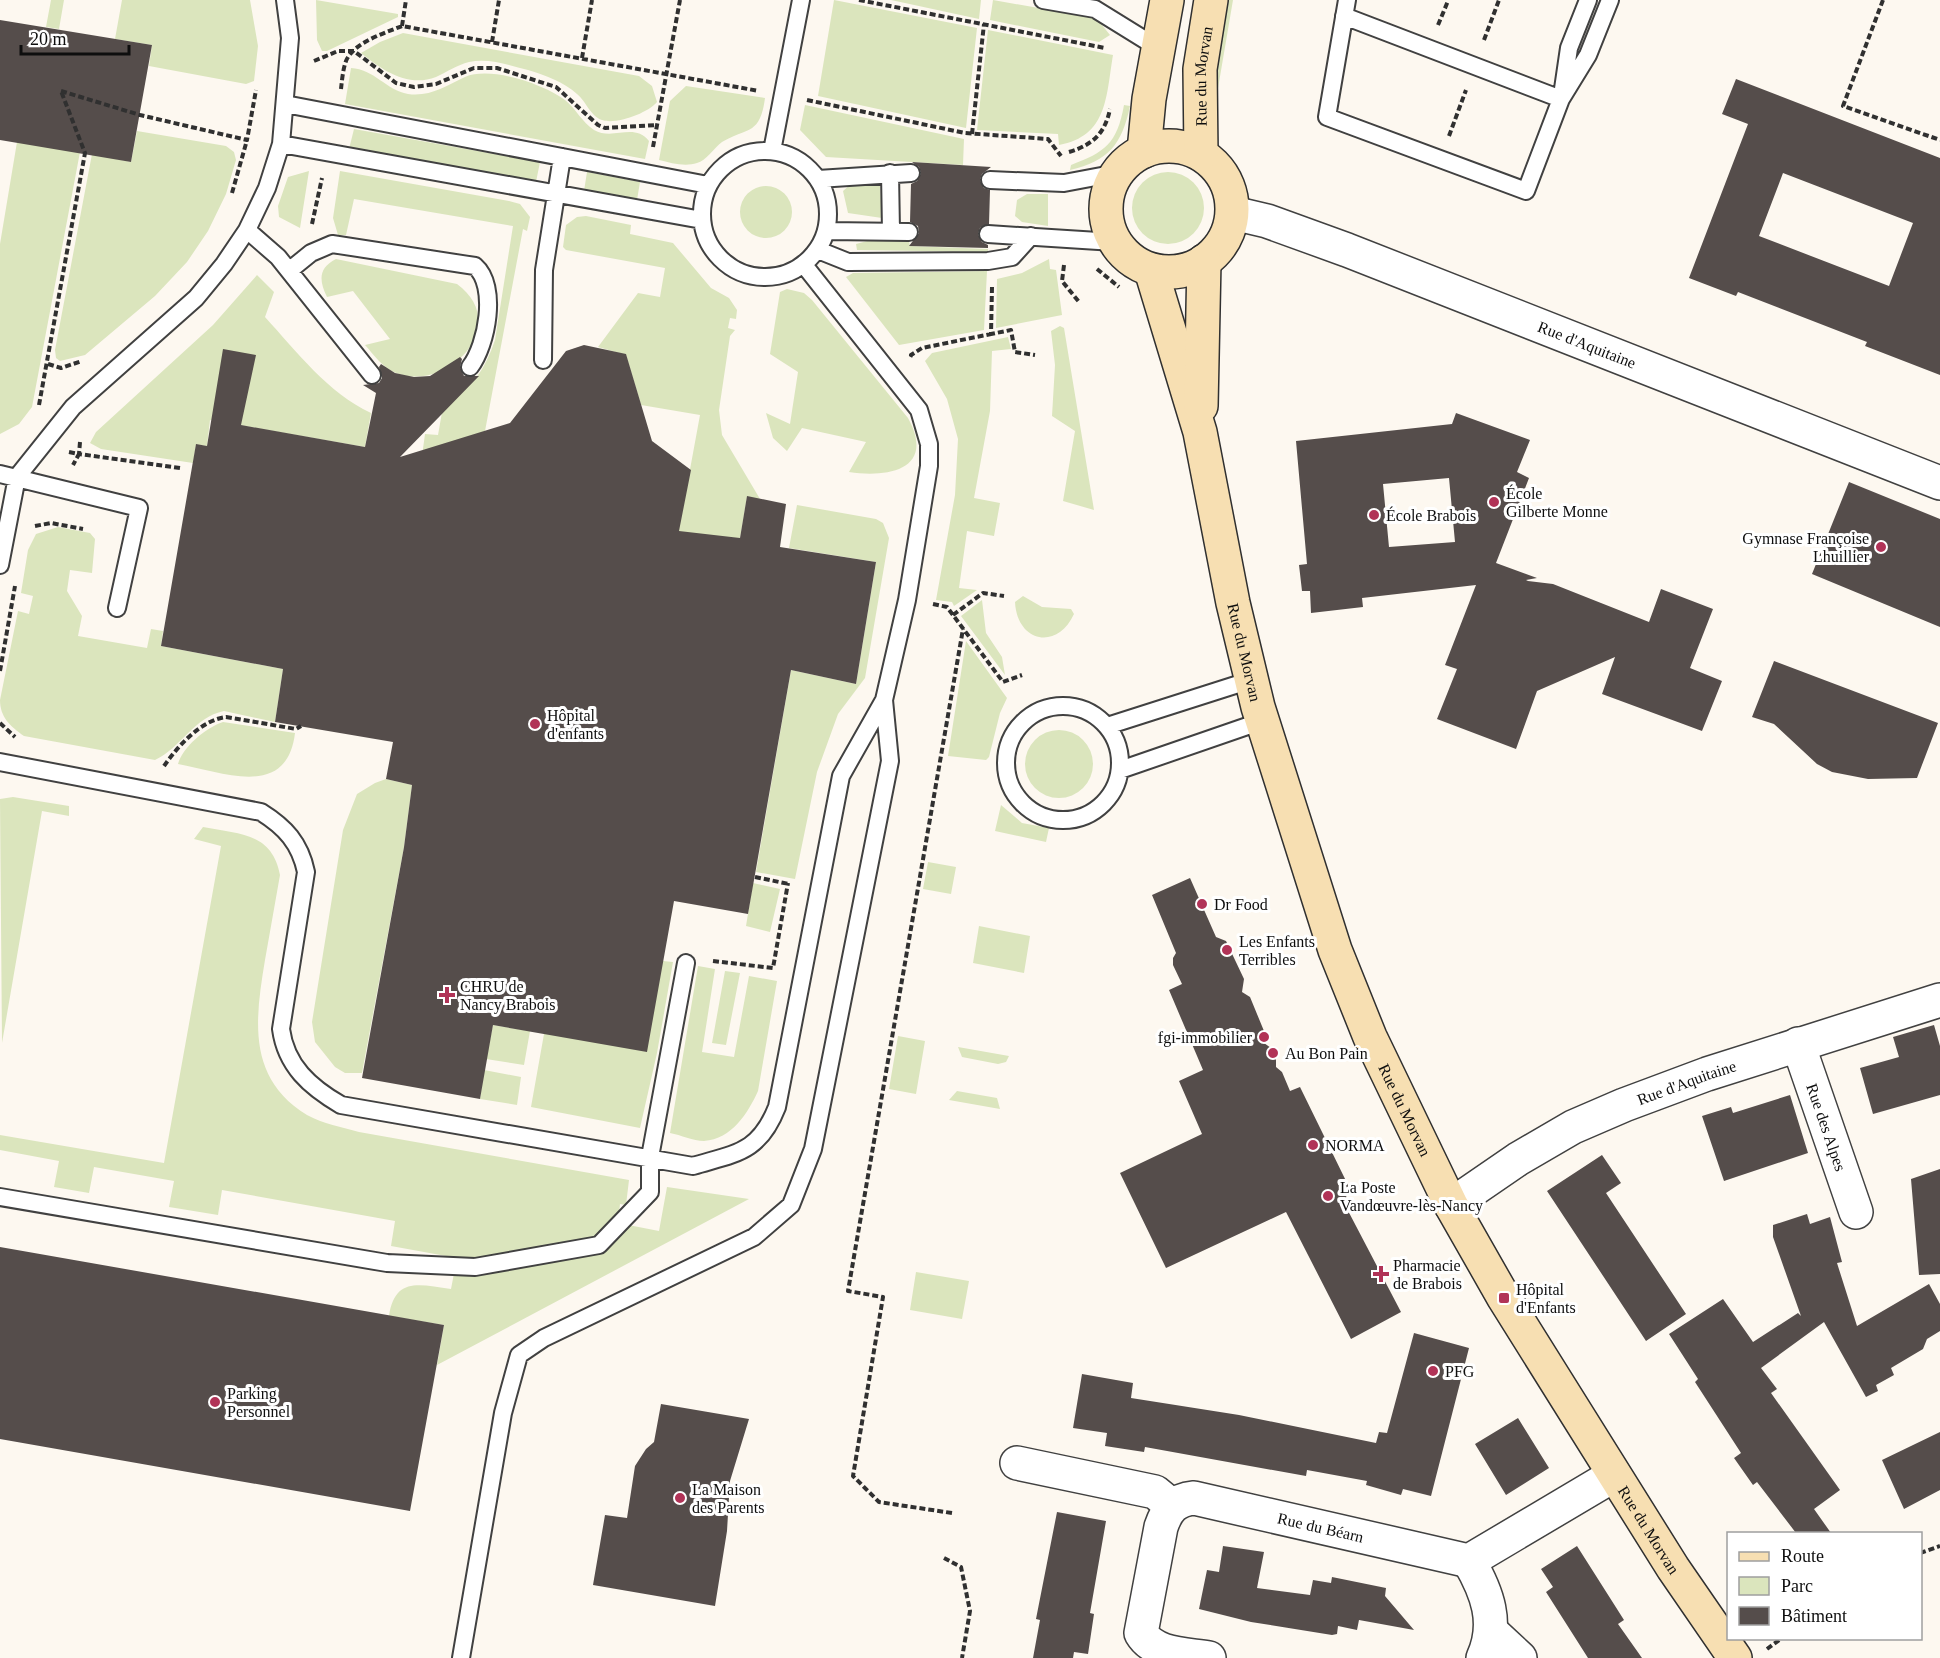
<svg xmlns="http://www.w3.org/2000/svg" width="1940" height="1658" viewBox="0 0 1940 1658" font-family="Georgia,serif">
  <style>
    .green { fill: #dbe5bd }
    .building { fill: #554d4b; fill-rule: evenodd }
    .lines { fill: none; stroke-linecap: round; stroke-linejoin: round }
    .lane-casing { stroke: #414141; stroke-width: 20 }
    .street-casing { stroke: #414141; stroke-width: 36 }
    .secondary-casing { stroke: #303030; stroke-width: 36 }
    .path { stroke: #303030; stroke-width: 4; stroke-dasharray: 6 3; stroke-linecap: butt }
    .lane { stroke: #fff; stroke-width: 16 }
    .street { stroke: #fff; stroke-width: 33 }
    .secondary { stroke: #f7dfb2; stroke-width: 33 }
    .poi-dot { fill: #b13357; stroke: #fff; stroke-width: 2 }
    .labels { text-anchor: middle; stroke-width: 6; stroke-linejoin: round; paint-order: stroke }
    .street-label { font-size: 16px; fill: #0e0e0e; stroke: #fff }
    .poi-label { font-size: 16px; fill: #0e0e0e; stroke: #fff; text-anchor: start }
  </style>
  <rect width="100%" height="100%" fill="#fdf8f0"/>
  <!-- green -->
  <path class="green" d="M 51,0 L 64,0 L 59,29 L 46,27 Z
    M 122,0 L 250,0 L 258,46 L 254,81 L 246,84 L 149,66 L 152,45 L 115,39 Z
    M 316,0 L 398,14 L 398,17 L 327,51 L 322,51 L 317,40 Z
    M 834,0 L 977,28 L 966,128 L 818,96 Z
    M 891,0 L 981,0 L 979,19 Z
    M 993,0 L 1090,17 L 1098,20 L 1110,35 L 1099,42 L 990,20 Z
    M 1228,0 L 1233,0 L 1216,100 L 1210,99 Z
    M 988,30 L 1113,55 C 1106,96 1108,136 1059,145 L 1058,134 L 977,130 Z
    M 403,33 L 639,76 L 652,86 L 657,102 C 648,113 616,125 602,120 C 590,116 586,101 577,94 C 564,82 545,75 528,70 C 509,65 489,58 469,62 C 457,65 447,72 436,77 C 408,88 382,70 361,53 L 380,42 Z
    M 351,68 C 374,69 386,90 408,94 C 430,97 446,86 465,77 C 491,66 543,84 565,100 C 576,109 582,122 594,130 C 613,141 634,122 649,141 L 645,159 L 345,104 Z
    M 686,86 L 765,98 C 760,136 747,127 722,142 C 714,148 706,161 697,163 C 685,167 671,163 659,160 L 670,101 Z
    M 805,105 L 964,139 L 963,165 L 826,157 L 800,130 Z
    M 1124,105 L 1130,106 C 1122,144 1109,161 1070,170 L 1071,165 C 1105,152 1117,144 1124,105 Z
    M 354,129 L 540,162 L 536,182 L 349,149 Z
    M 137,131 L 226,146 L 234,152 L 236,160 L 226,194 L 208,231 L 187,262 L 155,296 L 85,355 L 60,361 L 56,358 L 55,350 L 92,154 L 131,162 Z
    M 17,142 L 80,152 L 32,407 L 19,424 L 0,434 L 0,244 Z
    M 309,171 L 300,228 L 279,217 L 278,206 L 288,177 Z
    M 340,171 L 509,201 L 520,204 L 530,217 L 527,231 L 523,229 L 485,431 L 422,456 L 425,434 L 438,435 L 444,401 C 473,389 485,369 495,340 L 513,226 L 354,199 L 346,235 L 338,235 L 333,218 Z
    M1132 208a36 36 0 1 1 72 0a36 36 0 1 1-72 0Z
    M 587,172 L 640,182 L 637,200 L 584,191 Z
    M 851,184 L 880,186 L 882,218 L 848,213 L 843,191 Z
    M740 212a26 26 0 1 1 52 0a26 26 0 1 1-52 0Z
    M 1027,194 L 1048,194 L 1048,226 L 1022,222 L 1015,216 L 1017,200 Z
    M 586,216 L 631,225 L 630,234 L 673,243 L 711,288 L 729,298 L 737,310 L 736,319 L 730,318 L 728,328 L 735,330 L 730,336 L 719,410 L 722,435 L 760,499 L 747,497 L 740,538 L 587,550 L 682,513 L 700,415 L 641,405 L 626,355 L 598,347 L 638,293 L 660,297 L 665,268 L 566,250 L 563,247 L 566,225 L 577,217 Z
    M 871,240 L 909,241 L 910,246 L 988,249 L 988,252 L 857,250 L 856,244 Z
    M 336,259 L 457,284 C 513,325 447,393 396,373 C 383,368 374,355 365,345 L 390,339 L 353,291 L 327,297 C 319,281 318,268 336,259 Z
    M 1049,259 L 1050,269 L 1056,270 L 1062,315 L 996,328 L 997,279 L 1022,273 Z
    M 987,271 L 984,330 L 899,345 L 846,277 L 853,273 Z
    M 257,275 L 274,292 L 265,317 C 297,352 328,393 371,413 L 365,447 L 210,420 L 207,446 L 196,445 L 193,463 L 101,449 L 90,443 L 96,432 L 213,325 Z
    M 787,289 L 804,293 L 812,300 L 908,418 C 936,469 889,478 849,472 L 866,442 L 802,428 L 787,451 L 773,438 L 766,413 L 790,424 L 798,372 L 770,354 L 780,292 Z
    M 1060,326 L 1064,328 L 1094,510 L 1063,501 L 1075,431 L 1052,416 L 1055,365 L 1051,331 Z
    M 1008,337 L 1011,349 L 992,351 L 990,411 L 974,498 L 1000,503 L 994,536 L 967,531 L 959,588 L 977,590 L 954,606 L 952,602 L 936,600 L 955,495 L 958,439 L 947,399 L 925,361 L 932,353 Z
    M 797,505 L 876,519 L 883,523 L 889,538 L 865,678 L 838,714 L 817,772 L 795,879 L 756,872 L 791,670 L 856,684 L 876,562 L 789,548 Z
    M 58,527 L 90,533 L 95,539 L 92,573 L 70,570 L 67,591 L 82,616 L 78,636 L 147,648 L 151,629 L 163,631 L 161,646 L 283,669 L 275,722 L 224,711 C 194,717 181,748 155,760 L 24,736 C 10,726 0,717 0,700 L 18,611 L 29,614 L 33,596 L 21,593 L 28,550 L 36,534 Z
    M 1023,596 L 1042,607 L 1071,609 L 1074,614 C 1057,651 1017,642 1015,602 Z
    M 982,600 L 986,633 L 1002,657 L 1005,675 L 961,616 Z
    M 966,641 L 1007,698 L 1000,713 L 989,757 L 986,760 L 948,756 Z
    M 223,722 L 295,733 C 287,800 223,772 178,764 C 183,747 205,728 223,722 Z
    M1025 764a34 34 0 1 1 68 0a34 34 0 1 1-68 0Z
    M 386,779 L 412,785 L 404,847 L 362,1073 L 345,1073 L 335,1067 L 315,1042 L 312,1022 L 343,830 L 357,794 L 375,783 Z
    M 13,797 L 69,806 L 69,816 L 42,811 L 2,1043 L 0,799 Z
    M 1001,805 L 1022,823 L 1049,828 L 1046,842 L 995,831 Z
    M 203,827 C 238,834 272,832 280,875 C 275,903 270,932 265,960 C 255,1020 247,1078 307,1115 C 323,1124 342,1127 359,1132 L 629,1180 L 626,1205 L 620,1204 L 618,1223 L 659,1231 L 667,1187 L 749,1199 L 437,1365 L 444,1325 L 389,1316 C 395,1276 420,1285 451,1289 L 457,1258 L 391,1246 L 395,1221 L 222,1190 L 218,1215 L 169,1207 L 174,1181 L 94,1167 L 89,1193 L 54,1187 L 59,1161 L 0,1150 L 0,1135 L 164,1163 L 221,846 L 194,839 Z
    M 928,862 L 956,867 L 951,894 L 923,889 Z
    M 753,883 L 780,889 L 770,932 L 746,926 Z
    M 979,926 L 1030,936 L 1024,973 L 973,963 Z
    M 663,961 L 673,962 L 657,1053 L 640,1128 L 531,1107 L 544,1034 Z
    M 698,966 L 715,969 L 702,1052 L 734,1057 L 749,976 L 777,981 L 758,1091 C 748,1113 732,1139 704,1141 C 693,1141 681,1135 670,1133 Z
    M 725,971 L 740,973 L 726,1045 L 712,1043 Z
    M 493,1025 L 530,1031 L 524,1065 L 486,1059 Z
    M 898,1036 L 925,1041 L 916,1094 L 889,1089 Z
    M 958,1047 L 1009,1056 L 1006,1062 L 998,1064 L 962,1057 Z
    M 484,1070 L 521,1077 L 517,1105 L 480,1099 Z
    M 957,1091 L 997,1098 L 1000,1109 L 949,1100 Z
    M 916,1272 L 969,1281 L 962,1319 L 910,1310 Z"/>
  <!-- building -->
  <path class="building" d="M 0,20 L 152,45 L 131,162 L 0,140 Z
    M 1736,79 L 1940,158 L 1940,375 L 1865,346 L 1867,342 L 1738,292 L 1736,296 L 1689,278 L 1748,124 L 1722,114 ZM 1783,173 L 1913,223 L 1889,286 L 1759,236 Z
    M 912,162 L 991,167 L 982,174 L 980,180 L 984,188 L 990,190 L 989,224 L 980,228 L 978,234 L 982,242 L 988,245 L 988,248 L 909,246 L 919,233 L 918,226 L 910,222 L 911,184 L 917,181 L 921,173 L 919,167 Z
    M 584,345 L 626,354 L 652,441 L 691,470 L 679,531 L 740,538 L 747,496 L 786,504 L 780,547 L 876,562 L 856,684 L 791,670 L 748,914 L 674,901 L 647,1052 L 493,1025 L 480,1099 L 362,1078 L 404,847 L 412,785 L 386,779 L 393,742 L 275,722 L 283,669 L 161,646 L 196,444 L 207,446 L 223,349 L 256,355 L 241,425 L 365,447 L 376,393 L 363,385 L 379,383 L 382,378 L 379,367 L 381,364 L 395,373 L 414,377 L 430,376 L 460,357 L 462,359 L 460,367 L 464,376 L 479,376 L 400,457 L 510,423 L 566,351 Z
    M 1456,413 L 1530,440 L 1517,472 L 1529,478 L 1496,563 L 1537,578 L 1526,580 L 1528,581 L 1553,584 L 1649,622 L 1661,589 L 1713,609 L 1690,668 L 1722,681 L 1702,731 L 1602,694 L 1615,657 L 1537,691 L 1516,749 L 1437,719 L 1457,669 L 1445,665 L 1476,585 L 1362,598 L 1363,607 L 1311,613 L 1310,591 L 1302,591 L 1299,565 L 1307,564 L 1296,441 L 1452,424 ZM 1449,478 L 1455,542 L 1389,547 L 1383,484 Z
    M 1849,482 L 1940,519 L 1940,627 L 1812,574 Z
    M 1774,661 L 1938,723 L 1917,778 L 1868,779 L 1832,772 L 1817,764 L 1774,724 L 1752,717 Z
    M 1190,878 L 1216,937 L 1226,941 L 1244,979 L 1242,992 L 1250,997 L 1264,1031 L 1264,1043 L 1271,1048 L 1276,1058 L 1276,1067 L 1282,1072 L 1290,1091 L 1300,1087 L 1348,1185 L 1345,1205 L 1401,1312 L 1351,1339 L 1286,1212 L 1166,1268 L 1120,1173 L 1202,1134 L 1179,1081 L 1203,1070 L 1169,990 L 1182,984 L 1173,965 L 1173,958 L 1176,953 L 1152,895 Z
    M 1934,1025 L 1940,1046 L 1940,1095 L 1873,1114 L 1860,1068 L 1899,1057 L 1893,1037 Z
    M 1790,1095 L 1808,1153 L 1724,1181 L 1702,1116 L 1731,1107 L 1733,1113 Z
    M 1602,1155 L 1621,1183 L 1606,1193 L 1686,1314 L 1646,1341 L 1547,1191 Z
    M 1940,1169 L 1940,1274 L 1919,1275 L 1911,1179 Z
    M 1807,1214 L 1810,1224 L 1830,1217 L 1842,1262 L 1837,1263 L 1857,1326 L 1929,1284 L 1940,1304 L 1940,1331 L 1927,1339 L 1923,1349 L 1891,1368 L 1894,1375 L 1876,1385 L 1878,1391 L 1866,1397 L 1824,1322 L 1761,1368 L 1777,1389 L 1771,1393 L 1840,1490 L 1814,1509 L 1831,1533 L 1796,1533 L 1757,1482 L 1753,1485 L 1734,1458 L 1741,1453 L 1695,1382 L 1698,1379 L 1669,1334 L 1723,1299 L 1753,1342 L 1798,1313 L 1801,1316 L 1773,1237 L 1773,1225 Z
    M 0,1247 L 444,1325 L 410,1511 L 0,1439 Z
    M 1414,1333 L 1469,1348 L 1431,1496 L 1403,1489 L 1401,1495 L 1366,1485 L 1367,1481 L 1307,1470 L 1306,1476 L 1145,1447 L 1144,1452 L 1105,1446 L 1107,1433 L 1073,1428 L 1082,1374 L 1133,1383 L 1131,1398 L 1239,1415 L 1376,1443 L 1379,1432 L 1387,1433 Z
    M 661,1404 L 749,1419 L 730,1481 L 727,1531 L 715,1606 L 593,1585 L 605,1515 L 627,1518 L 635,1466 L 646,1449 L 654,1442 Z
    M 1518,1418 L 1549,1468 L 1506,1495 L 1475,1444 Z
    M 1940,1432 L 1940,1490 L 1904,1509 L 1882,1460 Z
    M 1057,1512 L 1106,1521 L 1090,1613 L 1094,1614 L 1088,1654 L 1074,1652 L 1073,1658 L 1033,1658 L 1040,1620 L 1036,1619 Z
    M 1223,1546 L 1264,1552 L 1257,1588 L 1310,1595 L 1313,1580 L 1331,1583 L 1332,1577 L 1386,1588 L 1385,1596 L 1414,1630 L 1359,1620 L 1357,1630 L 1338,1626 L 1337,1634 L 1332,1635 L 1251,1622 L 1199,1609 L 1207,1570 L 1219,1572 Z
    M 1577,1546 L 1624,1620 L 1618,1624 L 1642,1658 L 1588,1658 L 1546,1592 L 1553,1587 L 1541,1569 Z"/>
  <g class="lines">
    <defs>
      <path id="lane" d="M 1043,0 L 1095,9 L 1158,48
        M 1347,0 L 1327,117 L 1526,191 L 1561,99 L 1588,55 L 1610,0
        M 1344,16 L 1561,99
        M 1563,89 L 1569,48 L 1588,0
        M 285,104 L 708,185
        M 281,144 L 702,220
        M702 214a63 63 0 1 1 126 0a63 63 0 1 1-126 0Z
        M 772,151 L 801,0
        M 890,173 L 891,231
        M 818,179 L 911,173
        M 990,180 L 1064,183 L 1117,173
        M 247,230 L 278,257 L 372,375
        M 827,231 L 909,232
        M 988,234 L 1114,242
        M 818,250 L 848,262 L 988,261 L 1012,257 L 1031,236
        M 290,270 L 311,253 L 332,244 L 475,266 C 498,286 487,345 470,367
        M 543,360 L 544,270 L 562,157
        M 0,474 L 139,508 L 117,608
        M 0,565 L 17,477 L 73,407 L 196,298 L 224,264 L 247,230 L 267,188 L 281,144 L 290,38 L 285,0
        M1006 763a57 57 0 1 1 114 0a57 57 0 1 1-114 0Z
        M 1107,726 L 1251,680
        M 0,762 L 261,812 C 285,827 300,843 306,872 L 281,1029 C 286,1066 310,1087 341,1105 L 693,1166 C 736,1153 759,1153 777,1107 L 841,776 L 884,700 L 907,600 L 929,466 L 929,444 L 919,410 L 804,265
        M 1120,770 L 1262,721
        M 0,1197 L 387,1263 L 475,1267 L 599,1245 L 650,1192 L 650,1157 L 686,963
        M 461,1658 L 503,1413 L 519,1355 L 544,1338 L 754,1237 L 791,1205 L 813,1149 L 890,761 L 884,700"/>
      <g id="street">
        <path id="s1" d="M 1233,213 L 1267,221 L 1347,250 L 1940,483"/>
        <path id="s2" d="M 1798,1044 L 1856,1212"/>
        <path id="s3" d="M 1451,1205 L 1518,1159 L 1573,1127 L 1624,1105 L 1707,1074 L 1940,1000"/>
        <path d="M 1017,1463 L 1155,1492 L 1172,1506"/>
        <path d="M 1469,1561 C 1487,1592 1499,1623 1483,1658"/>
        <path d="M 1492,1632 L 1520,1658"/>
        <path id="s4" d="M 1209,1658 C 1185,1654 1154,1655 1141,1633 L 1161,1527 C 1167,1509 1175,1500 1194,1498 L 1469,1561 L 1614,1475"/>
      </g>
      <g id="secondary">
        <circle cx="1169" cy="209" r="63"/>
        <path d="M 1144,151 L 1149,99 L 1167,0"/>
        <path id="s5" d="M 1201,154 L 1200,69 L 1211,0"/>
        <path id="s6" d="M 1151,270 L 1200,432 L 1233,603 L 1258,707 L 1335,950 L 1370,1037 L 1451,1205 L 1504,1298 L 1673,1568 L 1735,1658"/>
        <path d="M 1201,406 L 1204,261"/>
      </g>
    </defs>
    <!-- lane casing -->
    <use href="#lane" class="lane-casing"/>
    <!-- street casing -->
    <use href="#street" class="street-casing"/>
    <!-- secondary casing -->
    <use href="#secondary" class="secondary-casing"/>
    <!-- path -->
    <path class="path" d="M 859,0 L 1105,48
      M 1883,0 L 1843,106 L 1940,140
      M 1438,25 L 1448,1
      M 402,26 L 406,0
      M 1484,40 L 1499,0
      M 492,42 L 499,0
      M 582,58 L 592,0
      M 314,61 L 338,51 L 354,51 L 396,83 L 414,87 L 436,84 L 474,68 L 497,68 L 556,87 L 598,125 L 605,128 L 657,125
      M 341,89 C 342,80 343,69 346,61 C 354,42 385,33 402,26 L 759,91
      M 61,91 L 140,115 L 247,140 L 256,90
      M 807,100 L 965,133 L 1048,139 L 1061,156
      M 972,134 L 984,24
      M 1449,136 L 1466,90
      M 653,147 L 680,0
      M 1069,152 C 1092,145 1105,134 1110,109
      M 232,193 L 247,140
      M 312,224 L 322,178
      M 1064,265 L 1062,281 L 1079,302
      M 1097,269 L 1119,287
      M 992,287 L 991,334 L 1011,330 L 1015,352 L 1035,355
      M 913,356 L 911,355 L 922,348 L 991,334
      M 48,364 L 61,368 L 82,361
      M 39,405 L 85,153 L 61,91
      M 80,442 L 79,454 L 180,468
      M 69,452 L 79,454 L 73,465
      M 35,526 L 51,523 L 83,529
      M 933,604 L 947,607 L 1003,682 L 1022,675
      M 953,615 L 983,593 L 1004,596
      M 0,671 L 15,586
      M 0,723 L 15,737
      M 164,766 C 178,746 201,720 226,717 L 296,729 L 301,726
      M 755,877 L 789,884
      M 713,961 L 773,968 L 788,883
      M 952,1513 L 879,1502 L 853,1476 L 883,1297 L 848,1291 L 963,629
      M 1920,1553 L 1940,1546
      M 944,1558 L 961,1567 L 970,1611 L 962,1658
      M 1767,1649 L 1782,1638"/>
    <!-- lane -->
    <use href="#lane" class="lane"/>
    <!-- street -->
    <use href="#street" class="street"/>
    <!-- secondary -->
    <use href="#secondary" class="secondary"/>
  </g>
  <!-- markers -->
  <g class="poi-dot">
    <circle cx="1494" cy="502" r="6"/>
    <circle cx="1374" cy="515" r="6"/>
    <circle cx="1881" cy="547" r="6"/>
    <circle cx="535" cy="724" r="6"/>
    <circle cx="1202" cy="904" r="6"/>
    <circle cx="1227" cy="950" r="6"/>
    <path d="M444 986h6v6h6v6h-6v6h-6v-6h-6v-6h6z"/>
    <circle cx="1264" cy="1037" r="6"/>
    <circle cx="1273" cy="1053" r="6"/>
    <circle cx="1313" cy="1145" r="6"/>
    <circle cx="1328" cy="1196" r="6"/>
    <path d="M1378 1265h6v6h6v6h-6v6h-6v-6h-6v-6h6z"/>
    <rect x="1498" y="1292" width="12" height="12" rx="3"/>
    <circle cx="1433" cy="1371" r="6"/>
    <circle cx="215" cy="1402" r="6"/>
    <circle cx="680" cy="1498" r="6"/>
  </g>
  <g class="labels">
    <!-- street labels -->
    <g class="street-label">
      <text dy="6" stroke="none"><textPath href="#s5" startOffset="78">Rue du Morvan</textPath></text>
      <text dy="6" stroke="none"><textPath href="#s1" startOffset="378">Rue d'Aquitaine</textPath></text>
      <text dy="6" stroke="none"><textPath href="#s6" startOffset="394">Rue du Morvan</textPath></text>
      <text dy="6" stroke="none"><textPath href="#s3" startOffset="267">Rue d'Aquitaine</textPath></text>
      <text dy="6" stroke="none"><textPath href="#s6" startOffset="880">Rue du Morvan</textPath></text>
      <text dy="6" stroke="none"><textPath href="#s2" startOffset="88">Rue des Alpes</textPath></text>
      <text dy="6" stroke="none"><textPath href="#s4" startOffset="360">Rue du Béarn</textPath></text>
      <text dy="6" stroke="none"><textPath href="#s6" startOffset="1366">Rue du Morvan</textPath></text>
    </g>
    <!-- poi labels -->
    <g class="poi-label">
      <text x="1506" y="499">École<tspan x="1506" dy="18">Gilberte Monne</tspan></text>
      <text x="1386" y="521">École Brabois</text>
      <text x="1869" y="544" text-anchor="end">Gymnase Françoise<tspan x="1869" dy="18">Lhuillier</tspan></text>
      <text x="547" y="721">Hôpital<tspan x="547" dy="18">d'enfants</tspan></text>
      <text x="1214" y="910">Dr Food</text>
      <text x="1239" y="947">Les Enfants<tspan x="1239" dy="18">Terribles</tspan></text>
      <text x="460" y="992">CHRU de<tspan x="460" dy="18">Nancy Brabois</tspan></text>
      <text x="1252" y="1043" text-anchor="end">fgi-immobilier</text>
      <text x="1285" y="1059">Au Bon Pain</text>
      <text x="1325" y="1151">NORMA</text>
      <text x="1340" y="1193">La Poste<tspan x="1340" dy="18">Vandœuvre-lès-Nancy</tspan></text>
      <text x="1393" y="1271">Pharmacie<tspan x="1393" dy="18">de Brabois</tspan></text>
      <text x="1516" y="1295">Hôpital<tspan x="1516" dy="18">d'Enfants</tspan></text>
      <text x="1445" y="1377">PFG</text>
      <text x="227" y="1399">Parking<tspan x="227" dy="18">Personnel</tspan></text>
      <text x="692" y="1495">La Maison<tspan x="692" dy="18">des Parents</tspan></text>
    </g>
  </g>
  <!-- legend -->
  <rect x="1727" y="1532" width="195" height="108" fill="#ffffff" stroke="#9f9f9f" stroke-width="1.5"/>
  <rect x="1739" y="1552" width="30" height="9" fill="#f7dfb2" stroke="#9f9f9f" stroke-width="1.5"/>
  <text x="1781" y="1562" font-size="18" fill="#0e0e0e">Route</text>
  <rect x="1739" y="1577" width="30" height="18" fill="#dbe5bd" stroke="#9f9f9f" stroke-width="1.5"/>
  <text x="1781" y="1592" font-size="18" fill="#0e0e0e">Parc</text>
  <rect x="1739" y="1607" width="30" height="18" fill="#554d4b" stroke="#9f9f9f" stroke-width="1.5"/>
  <text x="1781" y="1622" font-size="18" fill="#0e0e0e">Bâtiment</text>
  <!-- scale -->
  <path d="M21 45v9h108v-9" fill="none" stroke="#0e0e0e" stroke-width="3"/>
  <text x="30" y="45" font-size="18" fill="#0e0e0e" stroke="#ffffff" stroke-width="4.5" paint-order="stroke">20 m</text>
</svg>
